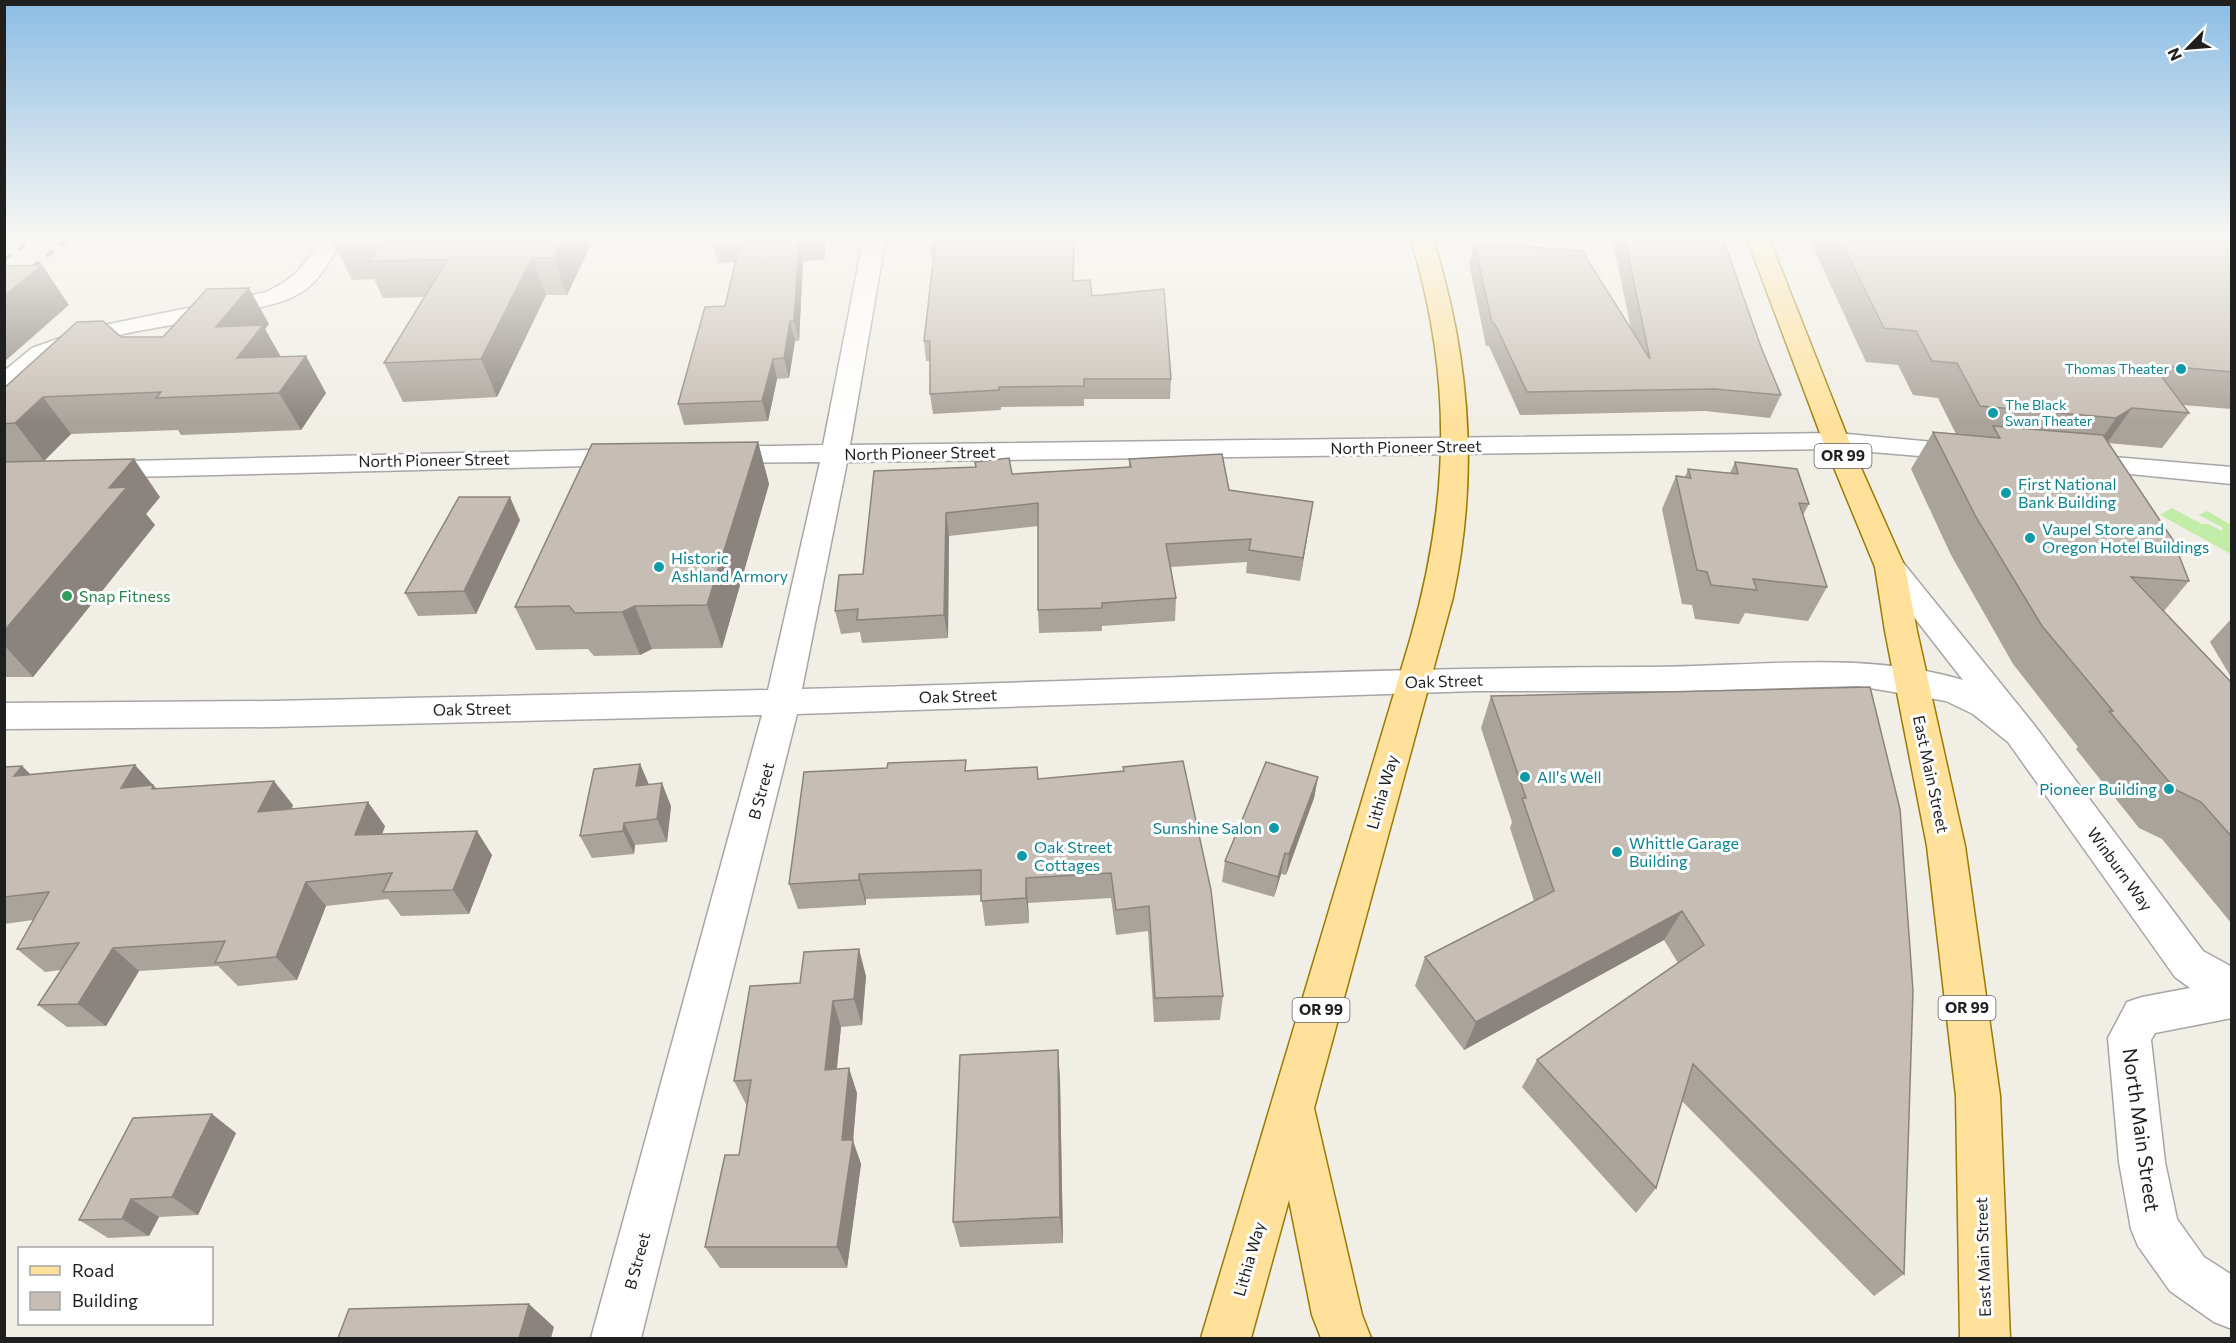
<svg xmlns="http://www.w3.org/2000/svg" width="2236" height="1343" viewBox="0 0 2236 1343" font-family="Commissioner,sans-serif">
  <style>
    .grass { fill: #c1eda8 }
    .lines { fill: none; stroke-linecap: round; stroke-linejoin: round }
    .minor-casing { stroke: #a6a6a6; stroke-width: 3 }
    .major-casing { stroke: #9a7b00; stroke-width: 3 }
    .minor { fill: #fff; fill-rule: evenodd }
    .major { fill: #ffe19b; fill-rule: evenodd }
    .rail { stroke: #6d6d6d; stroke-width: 4; stroke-dasharray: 9 9; stroke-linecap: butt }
    .wall { fill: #aaa39b }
    .shaded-wall { fill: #8b847e }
    .building { fill: #c6bdb4; stroke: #8b847e; stroke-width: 1.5 }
    .culture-dot { fill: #0f9aa8; stroke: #fff; stroke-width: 2 }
    .leisure-dot { fill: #2e9e5b; stroke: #fff; stroke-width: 2 }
    .labels { text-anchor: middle; stroke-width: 6; stroke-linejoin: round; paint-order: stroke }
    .far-culture-label { font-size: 14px; fill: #0d838f; stroke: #fff; text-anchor: end }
    .shield { fill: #fff; stroke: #626262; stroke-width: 1.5 }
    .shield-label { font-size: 15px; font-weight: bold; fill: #1f1f1f }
    .street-label { font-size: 16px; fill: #1f1f1f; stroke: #fff }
    .culture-label { font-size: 16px; fill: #0d838f; stroke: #fff; text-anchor: start }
    .leisure-label { font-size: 16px; fill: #27864d; stroke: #fff; text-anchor: start }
    .near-street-label { font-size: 20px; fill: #1f1f1f; stroke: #fff }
  </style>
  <rect width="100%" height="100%" fill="#f0eee5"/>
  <!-- grass -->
  <path class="grass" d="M 2172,508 L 2202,524 L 2208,524 L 2222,531 L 2223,528 L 2199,515 L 2207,511 L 2231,525 L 2231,554 L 2160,515 Z"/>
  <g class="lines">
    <defs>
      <path id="minor" d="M 323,236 L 345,236 C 335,251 326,270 314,282 C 297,300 271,305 248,310 C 188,325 121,329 64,351 C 42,361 27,387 4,393 L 4,371 L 32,348 L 85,329 L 266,292 C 298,277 304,265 323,236 Z
        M 864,236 L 886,236 L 850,445 L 1836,433 L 1977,446 L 1981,452 L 1977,458 L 1967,460 L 1836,449 L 847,462 L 802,689 C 1084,682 1366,667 1649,667 C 1753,667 1862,650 1963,680 L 1875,567 L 1879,560 L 1890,557 L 1901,560 L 2035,726 L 2203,951 L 2232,967 L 2232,1018 L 2155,1033 L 2151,1040 L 2165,1162 L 2177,1219 L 2204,1257 L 2232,1275 L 2232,1329 L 2214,1322 L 2170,1291 L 2138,1246 L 2131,1229 L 2119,1162 L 2108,1038 L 2127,1002 L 2142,997 L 2190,988 L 2175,977 L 2008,742 L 1973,714 L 1946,701 L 1858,686 L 1687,691 L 1475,691 L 797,714 L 641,1338 L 591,1338 L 762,715 L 272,727 L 4,729 L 4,703 L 272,701 L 768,690 L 820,462 L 717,463 L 707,461 L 703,455 L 707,449 L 717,447 L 823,445 Z
        M 629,449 L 639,451 L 643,457 L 639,463 L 629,465 L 4,480 L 4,464 Z
        M 2078,454 L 2232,467 L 2232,484 L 2068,468 L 2064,462 L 2068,456 Z"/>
      <path id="major" d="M 1410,236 L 1432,236 C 1470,354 1479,476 1453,597 L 1314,1108 L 1362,1315 L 1371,1338 L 1321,1338 L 1312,1315 L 1289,1200 L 1251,1338 L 1201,1338 L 1410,640 C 1450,499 1453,377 1410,236 Z
        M 1746,236 L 1768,236 L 1849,441 L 1905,567 L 1917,631 L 1965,846 L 2000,1096 L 2010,1338 L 1960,1338 L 1956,1096 L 1927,846 L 1885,631 L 1875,567 L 1823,441 Z"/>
    </defs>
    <!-- minor casing -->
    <use href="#minor" class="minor-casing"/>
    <!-- major casing -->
    <use href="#major" class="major-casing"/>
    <!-- minor -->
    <use href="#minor" class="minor"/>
    <!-- major -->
    <use href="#major" class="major"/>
    <!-- rail -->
    <path class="rail" d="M 4,260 L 36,236
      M 4,290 L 72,236"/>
  </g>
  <!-- wall -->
  <path class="wall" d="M 341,236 L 595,236 L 567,295 L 546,295 L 497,397 L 403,402 L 384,363 L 425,297 L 383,298 L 374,279 L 352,280 L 334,243 Z
    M 824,236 L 825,259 L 803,262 L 799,341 L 795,341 L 789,378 L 777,379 L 768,421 L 684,425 L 678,404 L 725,306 L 736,262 L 718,263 L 713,244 Z
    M 928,236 L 1075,236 L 1074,281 L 1092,296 L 1171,379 L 1170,399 L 1084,399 L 1084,406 L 1001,407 L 1001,410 L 933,414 L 930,394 L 930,361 L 926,361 L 924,341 L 934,254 L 930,254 Z
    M 1261,236 L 1293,236 L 1261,237 Z
    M 1614,236 L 1722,236 L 1761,347 L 1781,395 L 1770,418 L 1705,411 L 1520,415 L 1489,346 L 1486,346 L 1469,263 L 1474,242 L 1631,329 L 1615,251 Z
    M 1808,236 L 2232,236 L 2232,410 L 2231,409 L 2183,405 L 2189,413 L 2162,448 L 2108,443 L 2189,581 L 2164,611 L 2232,683 L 2232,924 L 2162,839 L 2139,828 L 2076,749 L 2078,747 L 2013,664 L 1951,555 L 1911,469 L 1933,432 L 1956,434 L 1938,398 L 1913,395 L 1898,365 L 1866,362 Z
    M 269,324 L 265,329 L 281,357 L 326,393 L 301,430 L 181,435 L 178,430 L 71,434 L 44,461 L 160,497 L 146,514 L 155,525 L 33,677 L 4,677 L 4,388 L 121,337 L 163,337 Z
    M 758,442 L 769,484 L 722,648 L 652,649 L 640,655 L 594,656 L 588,649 L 536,650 L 515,607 Z
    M 1129,459 L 1229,490 L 1313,502 L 1300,581 L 1246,573 L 1247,562 L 1171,567 L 1176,598 L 1175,621 L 1102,626 L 1102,631 L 1039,633 L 1038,610 L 1038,526 L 949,536 L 948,638 L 862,643 L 860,632 L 841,634 L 835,611 L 863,574 L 874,471 L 1012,474 L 1129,468 Z
    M 1735,462 L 1809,504 L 1803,515 L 1827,587 L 1808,621 L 1745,613 L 1739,624 L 1695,619 L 1692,605 L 1682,604 L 1662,509 L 1676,476 L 1685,477 L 1688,469 L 1730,473 Z
    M 520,520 L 476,614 L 418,616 L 405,593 Z
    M 2232,618 L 2232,679 L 2210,642 Z
    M 1870,687 L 1904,1274 L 1874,1296 L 1682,1101 L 1656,1188 L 1636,1213 L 1522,1087 L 1537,1060 L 1678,963 L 1664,940 L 1464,1050 L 1415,986 L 1425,957 L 1534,901 L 1510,828 L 1512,822 L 1481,728 L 1491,696 Z
    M 640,764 L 649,785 L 671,806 L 667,842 L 635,845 L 634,854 L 592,858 L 580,836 Z
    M 22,766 L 31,775 L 156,788 L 293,805 L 292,809 L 385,826 L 382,834 L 492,855 L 469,914 L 401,916 L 388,899 L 326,906 L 297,980 L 238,986 L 218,966 L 139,971 L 106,1026 L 67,1027 L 38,1005 L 61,970 L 45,972 L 17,949 L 33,920 L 4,924 L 4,767 Z
    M 1037,767 L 1038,779 L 1123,771 L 1123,767 L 1223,996 L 1220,1020 L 1154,1022 L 1148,931 L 1116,935 L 1111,898 L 1028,903 L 1029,923 L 985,926 L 981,895 L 866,899 L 866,905 L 798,909 L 789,884 L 967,770 Z
    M 1318,777 L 1314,798 L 1286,875 L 1281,874 L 1274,897 L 1222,882 L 1225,861 Z
    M 866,976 L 862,1025 L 841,1027 L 837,1069 L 857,1093 L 853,1141 L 861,1164 L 847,1268 L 720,1268 L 705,1247 L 739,1155 L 747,1106 L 734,1081 L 800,983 Z
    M 1058,1050 L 1060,1080 L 1063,1243 L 960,1247 L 953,1222 Z
    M 236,1133 L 198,1215 L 159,1217 L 149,1236 L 108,1238 L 79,1220 Z"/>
  <!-- shaded-wall -->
  <path class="shaded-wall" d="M 565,236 L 595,236 L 567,295 L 554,258 Z
    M 822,236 L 824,236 L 825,259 L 822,240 Z
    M 1074,236 L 1075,236 L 1073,300 L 1073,281 Z
    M 799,242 L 803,262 L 799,341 L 794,321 Z
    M 532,258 L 546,295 L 497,397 L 481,359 Z
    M 42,265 L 69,305 L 4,362 L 4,296 Z
    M 249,288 L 269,324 L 265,329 L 283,361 L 259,394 L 239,361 L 216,327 Z
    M 790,321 L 795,341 L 789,378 L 784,358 Z
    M 306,356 L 326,393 L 301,430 L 279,393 Z
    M 773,359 L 777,379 L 768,421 L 762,401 Z
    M 43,397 L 71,434 L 44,461 L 15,423 Z
    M 2132,408 L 2107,443 L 2092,453 L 2116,418 Z
    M 758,442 L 769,484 L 722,648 L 707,605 Z
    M 134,459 L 160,497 L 146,514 L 155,525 L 33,677 L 4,645 L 4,631 L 109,488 Z
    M 510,497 L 520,520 L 476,614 L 464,591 Z
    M 1313,502 L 1309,525 L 1300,581 L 1303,558 Z
    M 946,513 L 949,536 L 948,638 L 944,615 Z
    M 635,606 L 652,649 L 640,655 L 622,612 Z
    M 640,764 L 650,787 L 636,786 Z
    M 135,765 L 175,809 L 121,788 Z
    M 22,766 L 46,790 L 14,776 Z
    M 1318,777 L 1314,798 L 1286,875 L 1289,854 Z
    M 274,781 L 293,805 L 278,836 L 258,812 Z
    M 662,783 L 671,806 L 667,842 L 657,819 Z
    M 368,802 L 385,826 L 373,859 L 355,835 Z
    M 624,823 L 635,845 L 634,854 L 623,831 Z
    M 477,831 L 492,855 L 469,914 L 453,890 Z
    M 1285,853 L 1281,874 L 1274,897 L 1278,877 Z
    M 859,874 L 866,899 L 866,905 L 859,880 Z
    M 1026,878 L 1028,903 L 1029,923 L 1026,898 Z
    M 306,882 L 326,906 L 297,980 L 276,957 Z
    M 1682,911 L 1664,940 L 1464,1050 L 1476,1022 Z
    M 113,948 L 139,971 L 106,1026 L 78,1004 Z
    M 859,949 L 866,976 L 862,1025 L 854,999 Z
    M 833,1001 L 841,1027 L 834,1094 L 825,1070 Z
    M 1058,1050 L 1060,1080 L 1063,1243 L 1060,1217 Z
    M 849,1068 L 857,1093 L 853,1141 L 861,1164 L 847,1268 L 837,1247 L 842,1140 Z
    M 212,1114 L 236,1133 L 198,1215 L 172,1197 Z
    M 131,1199 L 159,1217 L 149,1236 L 122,1219 Z
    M 529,1304 L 554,1327 L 551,1338 L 519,1338 Z"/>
  <!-- building -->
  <path class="building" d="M 341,236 L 565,236 L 554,258 L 532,258 L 481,359 L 384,363 L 447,260 L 366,261 L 381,243 L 334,243 Z
    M 716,236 L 822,236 L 822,240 L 799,242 L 794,321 L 790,321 L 784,358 L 773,359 L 762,401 L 678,404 L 705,307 L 725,306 L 740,243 L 713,244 Z
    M 936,236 L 1074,236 L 1073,281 L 1090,280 L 1092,296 L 1164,289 L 1171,379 L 1084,379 L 1084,386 L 999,387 L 999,390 L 930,394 L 930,341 L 924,341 Z
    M 1624,236 L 1722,236 L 1761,347 L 1781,395 L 1715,389 L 1527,392 L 1495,324 L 1492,323 L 1474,242 L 1582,251 L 1650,359 Z
    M 1838,236 L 2232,236 L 2232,372 L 2153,365 L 2189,413 L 2132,408 L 2116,418 L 1980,406 L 1957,363 L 1932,361 L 1916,331 L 1884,328 Z
    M 42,265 L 4,296 L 4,266 Z
    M 249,288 L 216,327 L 263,325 L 237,358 L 306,356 L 279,393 L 156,398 L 161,392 L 43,397 L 15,423 L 4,424 L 4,388 L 77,322 L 103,321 L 121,337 L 163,337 L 207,289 Z
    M 1993,426 L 2103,435 L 2173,540 L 2189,581 L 2131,577 L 2232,683 L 2232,837 L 2201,802 L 2176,790 L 2109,711 L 2113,711 L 2042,626 L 1976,517 L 1933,432 L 2000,438 Z
    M 758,442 L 707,605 L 635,606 L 622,612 L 575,613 L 569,606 L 515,607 L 592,444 Z
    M 1222,454 L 1229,490 L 1313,502 L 1303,558 L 1249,550 L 1251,539 L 1166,544 L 1176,598 L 1102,603 L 1102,608 L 1038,610 L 1038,503 L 946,513 L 944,615 L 857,620 L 858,609 L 835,611 L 839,575 L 863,574 L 874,471 L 976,467 L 975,462 L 1009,458 L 1012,474 L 1131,467 L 1129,459 Z
    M 134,459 L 109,488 L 127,487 L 4,631 L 4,462 Z
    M 1735,462 L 1797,469 L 1809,504 L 1799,503 L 1827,587 L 1753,579 L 1757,590 L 1711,585 L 1707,572 L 1697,570 L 1676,476 L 1691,478 L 1688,469 L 1738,474 Z
    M 459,497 L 510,497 L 464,591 L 405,593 Z
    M 1870,687 L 1900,809 L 1913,991 L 1904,1274 L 1693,1064 L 1656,1188 L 1537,1060 L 1704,945 L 1682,911 L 1476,1022 L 1425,957 L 1554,891 L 1522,798 L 1526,798 L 1491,696 Z
    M 966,760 L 965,771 L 1037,767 L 1038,779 L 1124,771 L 1123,767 L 1183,761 L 1211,890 L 1223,996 L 1155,998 L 1149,906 L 1116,910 L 1111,873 L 1026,878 L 1026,898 L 981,901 L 981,870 L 859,874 L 859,880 L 789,884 L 804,772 L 887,768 L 888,763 Z
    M 1266,762 L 1318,777 L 1289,854 L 1285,853 L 1278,877 L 1225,861 Z
    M 640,764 L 636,786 L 662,783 L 657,819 L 624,823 L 623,831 L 580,836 L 594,769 Z
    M 135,765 L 121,788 L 153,785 L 152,789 L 274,781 L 258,812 L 368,802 L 355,835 L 477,831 L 453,890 L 383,892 L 392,873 L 306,882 L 276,957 L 215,963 L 225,941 L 113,948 L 78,1004 L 38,1005 L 79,943 L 17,949 L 49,892 L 4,897 L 4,767 L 22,766 L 14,776 Z
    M 859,949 L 854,999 L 833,1001 L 825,1070 L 849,1068 L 842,1140 L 853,1140 L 837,1247 L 705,1247 L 725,1155 L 739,1155 L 751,1080 L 734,1081 L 750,986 L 800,983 L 804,952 Z
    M 1058,1050 L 1060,1217 L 953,1222 L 960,1055 Z
    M 212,1114 L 172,1197 L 131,1199 L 122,1219 L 79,1220 L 133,1118 Z
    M 529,1304 L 519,1338 L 338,1338 L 349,1309 Z"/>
  <!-- sky -->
  <linearGradient id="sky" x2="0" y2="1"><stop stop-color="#8cbde5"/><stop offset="0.56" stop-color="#f8f7f3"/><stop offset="1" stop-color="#f8f7f3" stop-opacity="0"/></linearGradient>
  <rect width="2236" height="424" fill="url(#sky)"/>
  <!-- markers -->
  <g class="culture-dot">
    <circle cx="2181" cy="369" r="6"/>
    <circle cx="1993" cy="413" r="6"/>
    <circle cx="2006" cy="493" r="6"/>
    <circle cx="2030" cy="538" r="6"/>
    <circle cx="659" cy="567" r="6"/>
    <circle cx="1525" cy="777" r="6"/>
    <circle cx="2169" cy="789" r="6"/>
    <circle cx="1274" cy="828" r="6"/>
    <circle cx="1617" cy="852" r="6"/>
    <circle cx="1022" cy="856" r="6"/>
  </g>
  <circle class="leisure-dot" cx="67" cy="596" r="6"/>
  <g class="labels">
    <!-- far-culture labels -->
    <g class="far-culture-label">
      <text x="2169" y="374">Thomas Theater</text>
      <text x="2005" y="410" text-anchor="start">The Black<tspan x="2005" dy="16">Swan Theater</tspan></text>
    </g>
    <!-- shield labels -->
    <g class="shield">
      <rect x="1814.5" y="444" width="57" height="24" rx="4.5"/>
      <rect x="1938.5" y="996" width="57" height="24" rx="4.5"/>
      <rect x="1292.5" y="998" width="57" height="24" rx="4.5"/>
    </g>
    <g class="shield-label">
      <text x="1843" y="461">OR 99</text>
      <text x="1967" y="1013">OR 99</text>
      <text x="1321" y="1015">OR 99</text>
    </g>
    <!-- street labels -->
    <g class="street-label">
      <text transform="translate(1406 447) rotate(-1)" y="6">North Pioneer Street</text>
      <text transform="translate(920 453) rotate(-1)" y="6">North Pioneer Street</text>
      <text transform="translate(434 460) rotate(-1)" y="6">North Pioneer Street</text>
      <text transform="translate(1444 681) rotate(-2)" y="6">Oak Street</text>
      <text transform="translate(958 696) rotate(-2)" y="6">Oak Street</text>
      <text transform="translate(472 709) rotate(-1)" y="6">Oak Street</text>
      <text transform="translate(1931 774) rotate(78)" y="6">East Main Street</text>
      <text transform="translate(761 791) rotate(-75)" y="6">B Street</text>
      <text transform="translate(1382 792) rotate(-74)" y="6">Lithia Way</text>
      <text transform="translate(2120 869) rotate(54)" y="6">Winburn Way</text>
      <text transform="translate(1983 1257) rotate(-92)" y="6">East Main Street</text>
      <text transform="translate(1249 1259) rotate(-74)" y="6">Lithia Way</text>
      <text transform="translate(637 1261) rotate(-75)" y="6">B Street</text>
    </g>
    <!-- culture labels -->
    <g class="culture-label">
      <text x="2018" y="490">First National<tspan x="2018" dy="18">Bank Building</tspan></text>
      <text x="2042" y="535">Vaupel Store and<tspan x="2042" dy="18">Oregon Hotel Buildings</tspan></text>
      <text x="671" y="564">Historic<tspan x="671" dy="18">Ashland Armory</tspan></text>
      <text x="1537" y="783">All's Well</text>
      <text x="2157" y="795" text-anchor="end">Pioneer Building</text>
      <text x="1262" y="834" text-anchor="end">Sunshine Salon</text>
      <text x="1629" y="849">Whittle Garage<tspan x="1629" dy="18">Building</tspan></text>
      <text x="1034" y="853">Oak Street<tspan x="1034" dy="18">Cottages</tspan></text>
    </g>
    <!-- leisure labels -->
    <g class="leisure-label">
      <text x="79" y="602">Snap Fitness</text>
    </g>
    <!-- near-street labels -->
    <g class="near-street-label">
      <text transform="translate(2141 1130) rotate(82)" y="7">North Main Street</text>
    </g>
  </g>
  <!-- border -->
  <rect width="2236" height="1343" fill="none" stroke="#1f1f1f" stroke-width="12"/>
  <!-- legend -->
  <rect x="18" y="1247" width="195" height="78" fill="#ffffff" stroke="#a5a5a5" stroke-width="1.5"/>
  <rect x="30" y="1266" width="30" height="9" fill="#ffe19b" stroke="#a5a5a5" stroke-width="1.5"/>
  <text x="72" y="1277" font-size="18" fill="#1f1f1f">Road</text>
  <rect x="30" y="1292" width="30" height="18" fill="#c6bdb4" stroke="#a5a5a5" stroke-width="1.5"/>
  <text x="72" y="1307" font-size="18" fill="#1f1f1f">Building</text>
  <!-- north arrow -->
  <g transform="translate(2188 48) rotate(245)" stroke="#ffffff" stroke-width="4.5" paint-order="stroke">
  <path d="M0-4.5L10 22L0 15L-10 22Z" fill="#1f1f1f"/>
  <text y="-9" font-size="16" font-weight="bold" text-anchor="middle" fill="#1f1f1f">N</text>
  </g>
</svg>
